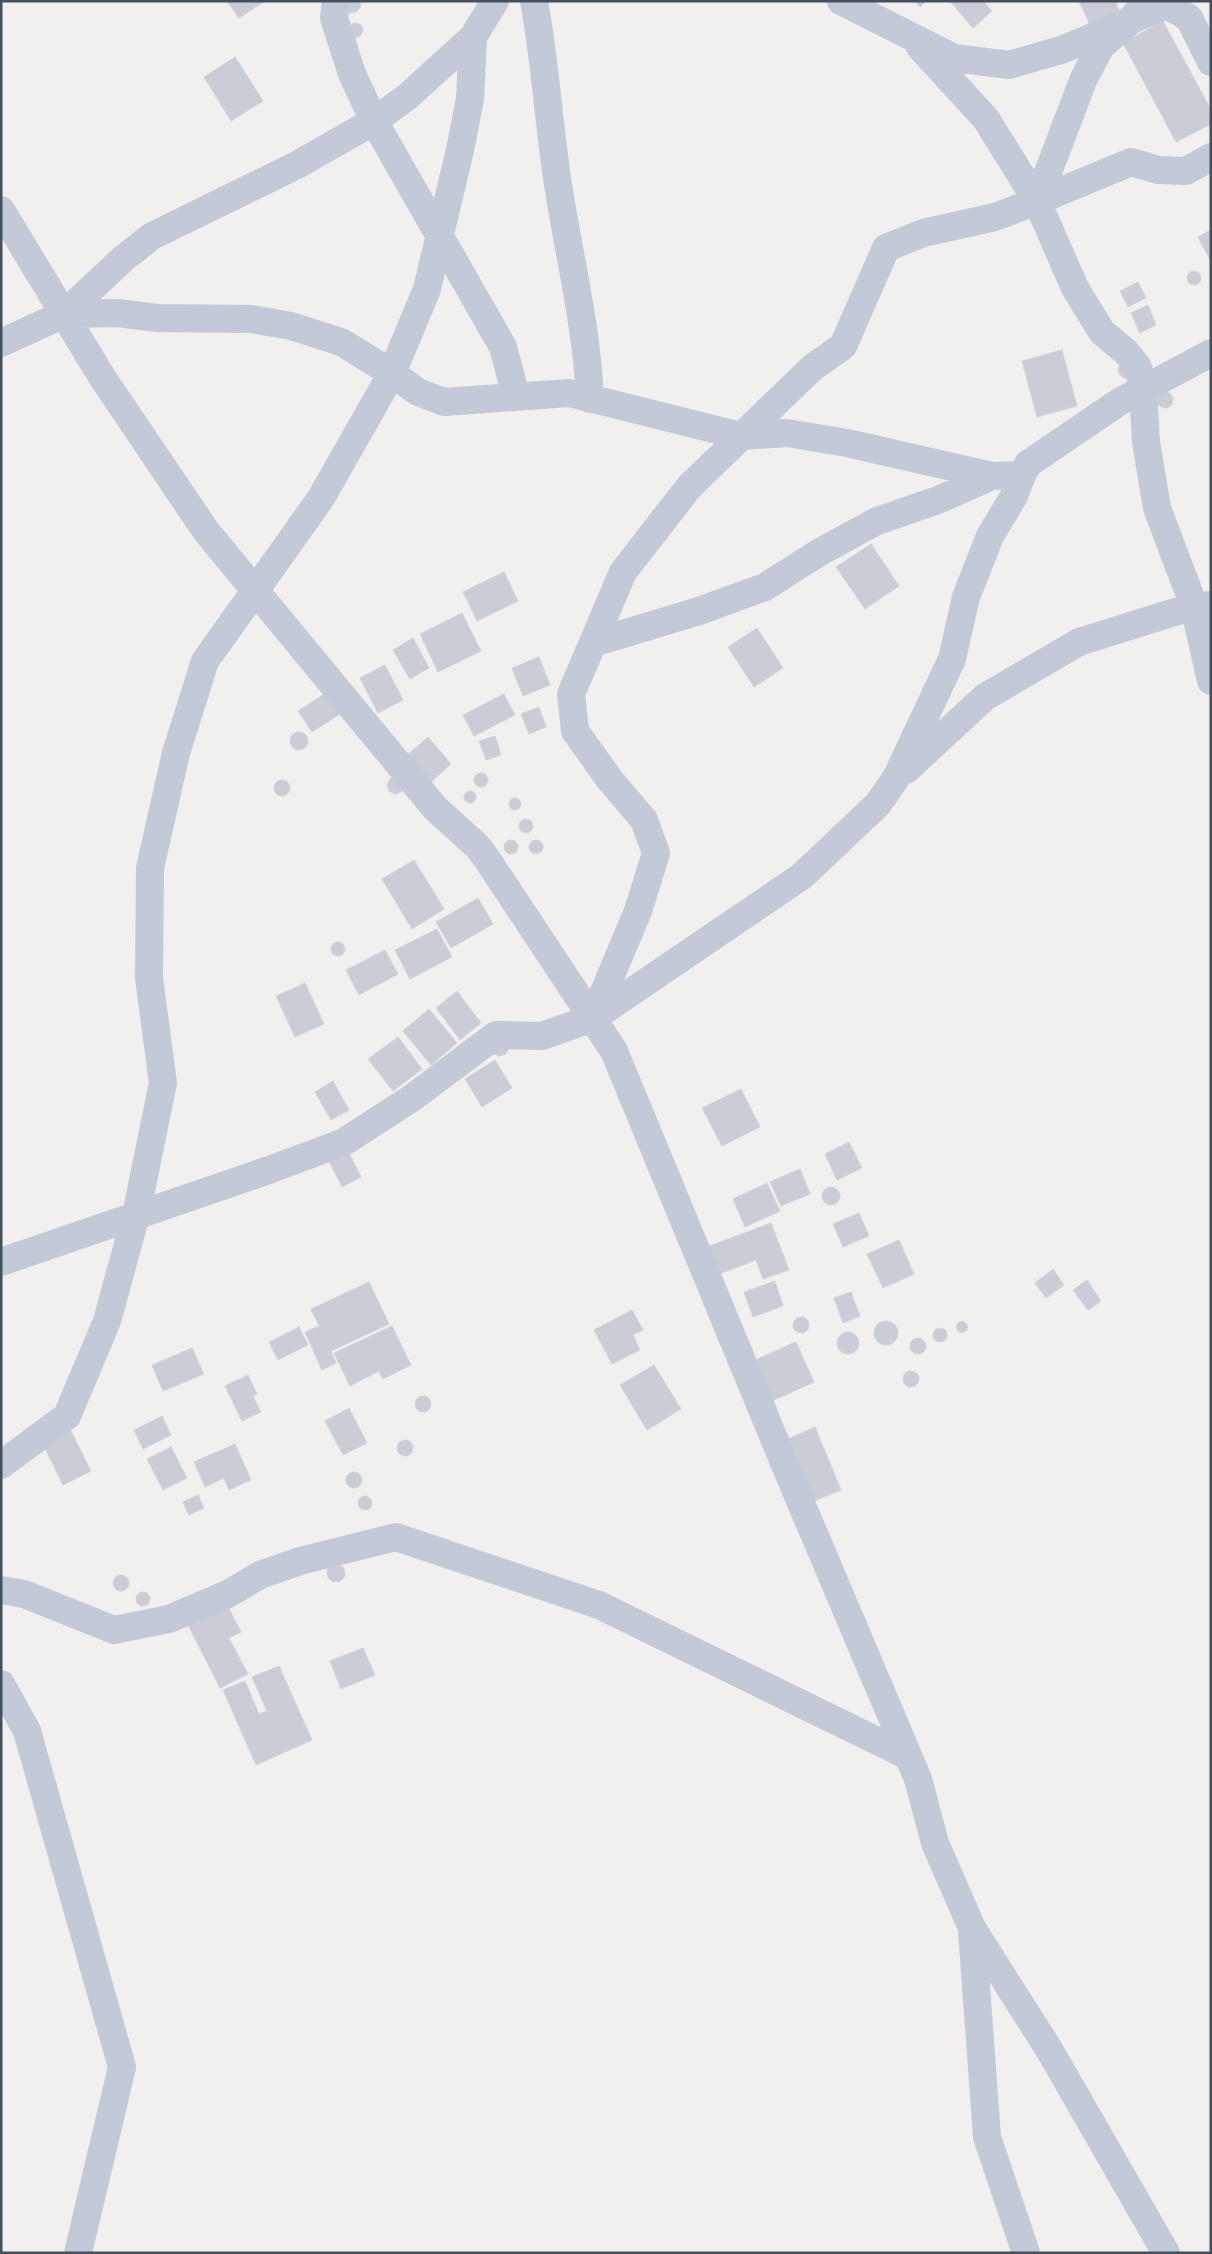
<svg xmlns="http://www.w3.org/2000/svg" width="1212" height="2254" viewBox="0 0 1212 2254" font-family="Arial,sans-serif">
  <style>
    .building { fill: #cacdd5; stroke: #d2d4db }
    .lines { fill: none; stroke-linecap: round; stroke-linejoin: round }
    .minor { stroke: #c1cad6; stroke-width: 28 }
  </style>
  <rect width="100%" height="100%" fill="#f2efef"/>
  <!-- building -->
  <path class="building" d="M 227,1 L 265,1 L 239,18 Z
    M 341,1 L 361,1 L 360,8 L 356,12 L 349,13 L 343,11 Z
    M 915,1 L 926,1 L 920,7 Z
    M 950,1 L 983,1 L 992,11 L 973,28 Z
    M 1079,1 L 1115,1 L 1121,14 L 1091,27 Z
    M 1163,21 L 1211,110 L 1211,124 L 1176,142 L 1123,43 Z
    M 357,23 L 362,26 L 363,31 L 360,36 L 355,38 L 349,29 L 352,24 Z
    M 235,57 L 263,101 L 231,121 L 204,77 Z
    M 1211,230 L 1211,262 L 1198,237 Z
    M1187 278a7 7 0 1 1 14 0a7 7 0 1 1-14 0Z
    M 1138,282 L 1146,298 L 1128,307 L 1120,291 Z
    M 1148,305 L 1156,325 L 1140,333 L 1131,313 Z
    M 1062,350 L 1077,406 L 1037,417 L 1022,361 Z
    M 1123,363 L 1129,378 L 1123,378 L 1119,374 L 1118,368 Z
    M1157 400a8 8 0 1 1 16 0a8 8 0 1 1-16 0Z
    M 871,544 L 899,586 L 865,609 L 836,567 Z
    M 504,572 L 518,601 L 477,621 L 463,592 Z
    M 462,613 L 481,651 L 438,672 L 420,634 Z
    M 757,628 L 783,668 L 754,687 L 728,647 Z
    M 413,638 L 429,668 L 410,679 L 393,650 Z
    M 539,657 L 550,685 L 523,696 L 512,668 Z
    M 385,665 L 403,700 L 378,713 L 360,678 Z
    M 326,693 L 340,714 L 312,732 L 298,711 Z
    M 504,694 L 515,715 L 474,736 L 463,715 Z
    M 539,707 L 546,727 L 529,734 L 521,714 Z
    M290 741a9 9 0 1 1 18 0a9 9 0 1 1-18 0Z
    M 495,736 L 501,755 L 486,760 L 479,741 Z
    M 428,737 L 451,764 L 430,783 L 406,756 Z
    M474 780a7 7 0 1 1 14 0a7 7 0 1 1-14 0Z
    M 396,777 L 404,786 L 401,792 L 395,794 L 389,791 L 387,785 L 390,779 Z
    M274 788a8 8 0 1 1 16 0a8 8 0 1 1-16 0Z
    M464 797a6 6 0 1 1 12 0a6 6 0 1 1-12 0Z
    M509 804a6 6 0 1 1 12 0a6 6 0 1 1-12 0Z
    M519 826a7 7 0 1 1 14 0a7 7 0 1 1-14 0Z
    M529 847a7 7 0 1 1 14 0a7 7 0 1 1-14 0Z
    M504 847a7 7 0 1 1 14 0a7 7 0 1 1-14 0Z
    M 414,860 L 444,909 L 412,929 L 382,879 Z
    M 478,898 L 493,924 L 451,948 L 436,922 Z
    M 437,929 L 452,957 L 410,979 L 395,950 Z
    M331 949a7 7 0 1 1 14 0a7 7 0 1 1-14 0Z
    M 385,950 L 398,974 L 359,995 L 346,970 Z
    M 305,983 L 324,1024 L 295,1037 L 276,996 Z
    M 457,991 L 481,1023 L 460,1040 L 436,1008 Z
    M 429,1009 L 457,1043 L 431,1065 L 403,1031 Z
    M 398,1037 L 422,1069 L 393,1091 L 368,1059 Z
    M 500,1040 L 509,1048 L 506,1054 L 500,1056 L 494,1054 Z
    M 495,1060 L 512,1088 L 482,1107 L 465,1079 Z
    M 333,1081 L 349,1110 L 331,1120 L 315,1092 Z
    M 741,1089 L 760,1127 L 722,1146 L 702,1108 Z
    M 849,1142 L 862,1168 L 837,1180 L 825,1154 Z
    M 348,1151 L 361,1177 L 342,1187 L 329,1161 Z
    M 800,1169 L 810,1194 L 781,1206 L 770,1182 Z
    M 767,1183 L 780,1211 L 745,1227 L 733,1199 Z
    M822 1196a9 9 0 1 1 18 0a9 9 0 1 1-18 0Z
    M 859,1213 L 869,1236 L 843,1247 L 833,1224 Z
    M 771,1223 L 789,1270 L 763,1279 L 756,1260 L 714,1276 L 704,1248 Z
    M 899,1240 L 914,1274 L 883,1288 L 867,1254 Z
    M 1053,1269 L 1064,1285 L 1046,1298 L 1035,1283 Z
    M 1087,1280 L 1101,1301 L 1088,1310 L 1073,1290 Z
    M 775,1281 L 783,1306 L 753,1317 L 744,1292 Z
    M 369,1282 L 389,1324 L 331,1351 L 336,1363 L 322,1370 L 305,1332 L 319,1326 L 311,1309 Z
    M 851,1292 L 860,1316 L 843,1323 L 834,1298 Z
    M 632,1310 L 643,1330 L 633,1335 L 640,1350 L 612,1364 L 594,1330 Z
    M793 1325a8 8 0 1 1 16 0a8 8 0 1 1-16 0Z
    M874 1333a12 12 0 1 1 24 0a12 12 0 1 1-24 0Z
    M956.5 1327a5.5 5.5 0 1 1 11 0a5.5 5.5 0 1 1-11 0Z
    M 392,1326 L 411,1365 L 383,1379 L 379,1371 L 350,1386 L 334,1353 Z
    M 299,1327 L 308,1345 L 278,1360 L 269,1342 Z
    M933 1335a7 7 0 1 1 14 0a7 7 0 1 1-14 0Z
    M837 1343a11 11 0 1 1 22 0a11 11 0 1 1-22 0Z
    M910 1346a8 8 0 1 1 16 0a8 8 0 1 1-16 0Z
    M 796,1342 L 814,1382 L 772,1401 L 753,1361 Z
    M 192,1348 L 204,1374 L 163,1391 L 152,1365 Z
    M 654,1365 L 681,1409 L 647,1430 L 620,1385 Z
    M903 1379a8 8 0 1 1 16 0a8 8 0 1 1-16 0Z
    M 248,1375 L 257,1394 L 253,1396 L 261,1412 L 242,1421 L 225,1386 Z
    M415 1404a8 8 0 1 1 16 0a8 8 0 1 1-16 0Z
    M 349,1408 L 367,1443 L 343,1455 L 325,1421 Z
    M 162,1416 L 171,1435 L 143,1449 L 134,1430 Z
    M 815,1427 L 841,1490 L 814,1501 L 788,1439 Z
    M 71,1431 L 91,1471 L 63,1485 L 43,1444 Z
    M397 1448a8 8 0 1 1 16 0a8 8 0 1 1-16 0Z
    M 235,1444 L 251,1480 L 229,1490 L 224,1478 L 205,1487 L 194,1462 Z
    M 171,1447 L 187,1478 L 163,1490 L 147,1459 Z
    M346 1480a8 8 0 1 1 16 0a8 8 0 1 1-16 0Z
    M 198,1495 L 204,1508 L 189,1515 L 183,1502 Z
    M358 1503a7 7 0 1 1 14 0a7 7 0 1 1-14 0Z
    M327 1573a9 9 0 1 1 18 0a9 9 0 1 1-18 0Z
    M113 1583a8 8 0 1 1 16 0a8 8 0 1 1-16 0Z
    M136 1599a7 7 0 1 1 14 0a7 7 0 1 1-14 0Z
    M 226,1603 L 241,1632 L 229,1638 L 248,1674 L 220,1688 L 187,1623 Z
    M 363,1648 L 375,1675 L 341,1689 L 330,1661 Z
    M 279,1666 L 312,1740 L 256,1765 L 223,1690 L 245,1681 L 259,1714 L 267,1711 L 252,1677 Z"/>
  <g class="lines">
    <!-- minor -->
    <path class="minor" d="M 336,1 L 334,18 L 352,74 L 374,121 L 503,347 L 516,396
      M 495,1 L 473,37 L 407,97 L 374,121 L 297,165 L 152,236 L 124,258 L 64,314 L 118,313 L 157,318 L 251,319 L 291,326 L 341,342 L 392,373 L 418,392 L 444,402 L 569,393 L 741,436 L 787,433 L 847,443 L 992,476 L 1022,475
      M 534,1 C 546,66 549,132 560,197 C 571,264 587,330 590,399
      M 841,1 L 954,58 L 1009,65 L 1064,49 L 1167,5 L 1189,18 L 1211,62
      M 920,47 L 986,119 L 1037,201 L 1131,162 L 1158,170 L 1186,171 L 1211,157
      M 1037,201 L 1075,288 L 1102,332 L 1126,352 L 1138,367 L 1143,388 L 1146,442 L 1157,508 L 1194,606 L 1211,681
      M 1,210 L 102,377 L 206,531 L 435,808 L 477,846 L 487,859 L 614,1051 L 790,1477 L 918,1779 L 935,1843 L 972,1928 L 1050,2051 L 1166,2253
      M 1,343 L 64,314
      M 593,643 L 699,611 L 765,587 L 820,552 L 877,521 L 938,500 L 992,476
      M 906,770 L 985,697 L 1079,642 L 1194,606 L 1211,605
      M 593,1018 L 638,911 L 656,853 L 644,820 L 610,780 L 575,731 L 571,694 L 623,572 L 689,487 L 812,368 L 843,346 L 886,248 L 923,233 L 995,217 L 1037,201 L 1084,78 L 1101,46 L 1129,22 L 1146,1
      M 1,1262 L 269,1170 L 344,1142 L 412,1098 L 496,1035 L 542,1036 L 593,1018 L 802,876 L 878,804 L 896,778 L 952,659 L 966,597 L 990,536 L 1014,496 L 1022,475 L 1028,464 L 1119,402 L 1211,353
      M 1,1465 L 67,1416 L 107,1321 L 136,1215 L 163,1083 L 149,978 L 150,868 L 176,753 L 205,661 L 321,498 L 392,373 L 427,289 L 460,150 L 470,99 L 473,37
      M 1,1590 L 24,1594 L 114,1630 L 169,1619 L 228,1594 L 260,1575 L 300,1561 L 396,1537 L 599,1605 L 908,1756
      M 1,1684 L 27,1731 L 122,2067 L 78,2253
      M 972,1931 L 987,2137 L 1026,2253"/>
  </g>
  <!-- border -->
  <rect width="1212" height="2254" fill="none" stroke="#45505f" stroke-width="5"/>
</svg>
